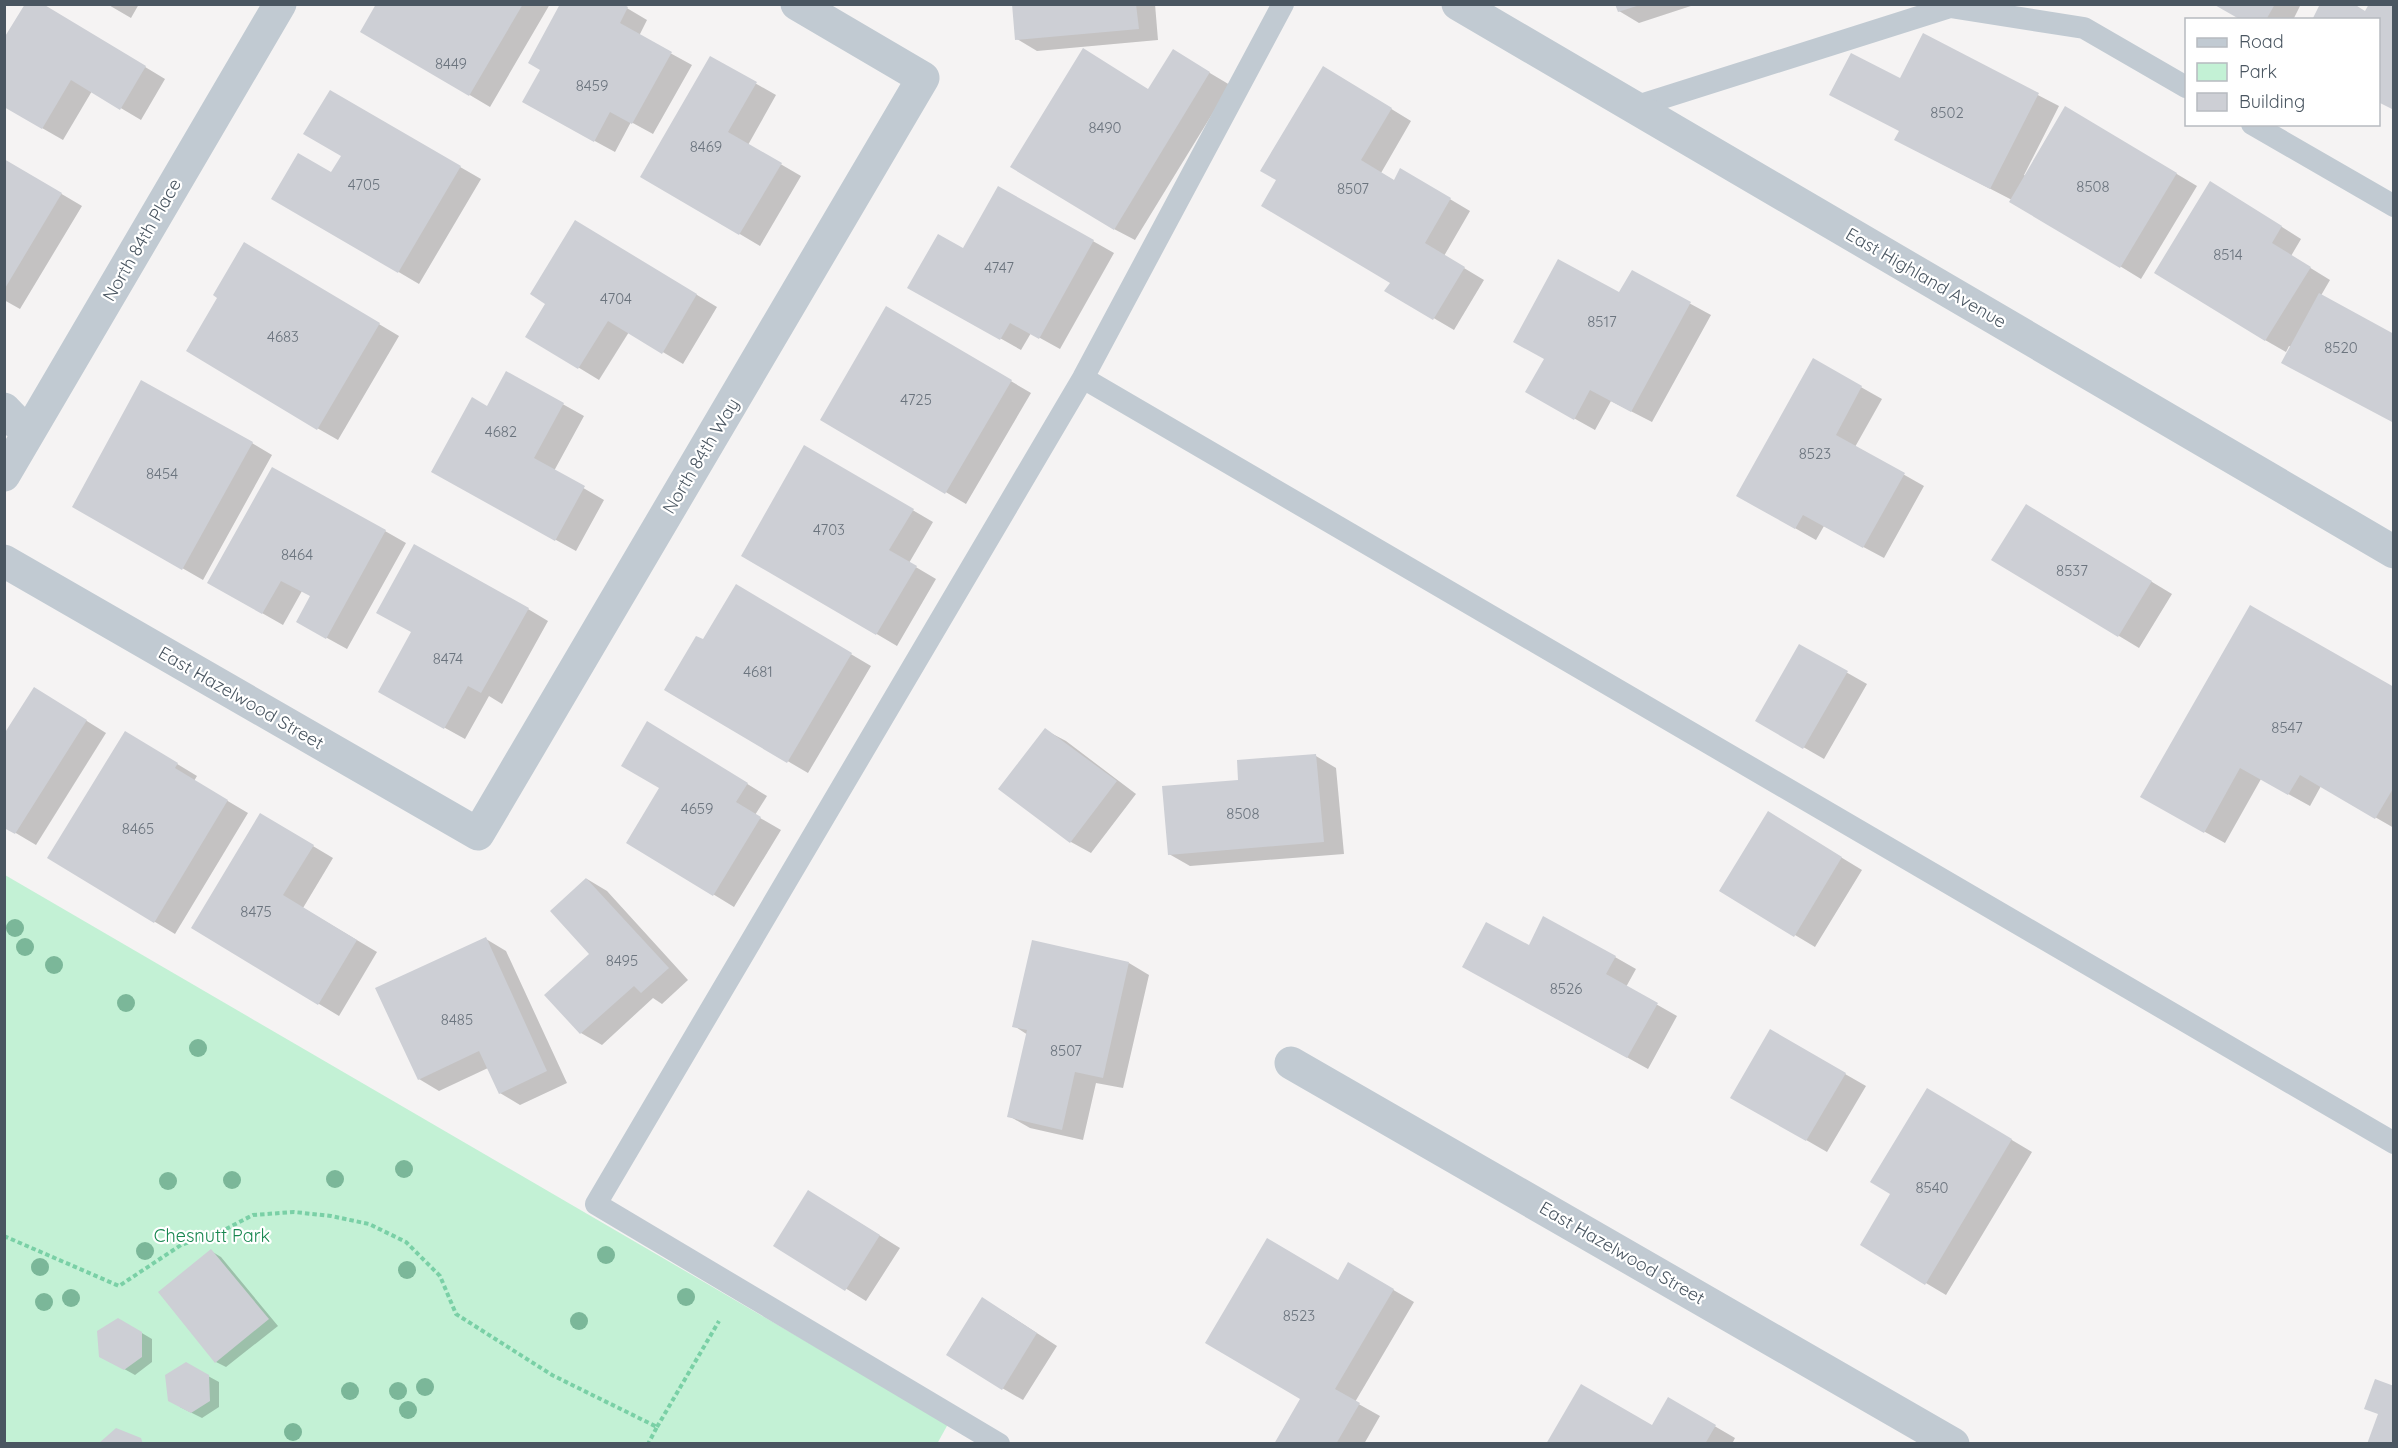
<svg xmlns="http://www.w3.org/2000/svg" width="2398" height="1448" viewBox="0 0 2398 1448" font-family="Quicksand,sans-serif">
  <style>
    .green { fill: #c3f1d5 }
    .shadow { fill: #0003 }
    .building { fill: #cdcfd5 }
    .lines { fill: none; stroke-linecap: round; stroke-linejoin: round }
    .path { stroke: #7ad0a6; stroke-width: 4; stroke-dasharray: 4.5 3; stroke-linecap: butt }
    .service { stroke: #c1cad2; stroke-width: 22 }
    .minor { stroke: #c1cad2; stroke-width: 33 }
    .tree { fill: #7bb799 }
    .labels { text-anchor: middle; stroke-width: 4.5; stroke-linejoin: round; paint-order: stroke }
    .number-label { font-size: 15px; fill: #6b747e }
    .street-label { font-size: 18px; fill: #4a5661; stroke: #fff }
    .park-label { font-size: 18px; fill: #17864f; stroke: #fff }
  </style>
  <rect width="100%" height="100%" fill="#f5f3f3"/>
  <!-- green -->
  <path class="green" d="M 5,875 L 948,1424 L 937,1444 L 5,1444 Z"/>
  <!-- shadow -->
  <path class="shadow" d="M 41,4 L 165,79 L 141,120 L 92,91 L 63,140 L 42,128 Z
    M 107,4 L 139,4 L 131,18 Z
    M 378,4 L 550,4 L 490,107 L 362,31 Z
    M 620,4 L 647,20 L 639,36 L 692,65 L 653,134 L 631,122 L 615,152 L 545,114 Z
    M 1014,4 L 1155,4 L 1158,40 L 1037,51 L 1017,39 Z
    M 1617,4 L 1697,4 L 1639,23 L 1619,11 Z
    M 2216,4 L 2301,4 L 2293,20 L 2243,20 Z
    M 1923,35 L 2059,106 L 2024,175 L 2026,176 L 2066,108 L 2197,186 L 2141,279 L 2012,200 L 1896,140 L 1901,132 L 1901,80 Z
    M 1173,51 L 1230,85 L 1135,240 L 1114,229 L 1149,90 Z
    M 711,58 L 776,95 L 748,145 L 801,176 L 760,246 L 642,176 Z
    M 1344,80 L 1411,121 L 1381,173 L 1395,181 L 1401,170 L 1470,211 L 1444,256 L 1484,280 L 1454,330 L 1386,290 L 1392,282 L 1278,180 Z
    M 330,92 L 481,179 L 419,284 L 273,198 L 332,174 L 343,155 Z
    M 4,160 L 82,206 L 20,309 L 4,300 Z
    M 999,188 L 1114,253 L 1060,349 L 1031,333 L 1021,350 L 909,287 L 964,250 Z
    M 2231,195 L 2301,239 L 2291,256 L 2330,280 L 2291,347 L 2289,346 L 2286,352 L 2265,340 Z
    M 596,234 L 717,307 L 683,364 L 629,332 L 599,380 L 527,336 Z
    M 265,256 L 399,336 L 338,440 L 317,428 L 220,297 Z
    M 1632,272 L 1711,315 L 1652,422 L 1611,401 L 1595,430 L 1527,392 L 1546,359 L 1620,294 Z
    M 887,308 L 1031,393 L 966,504 L 822,419 Z
    M 1813,360 L 1882,399 L 1855,447 L 1924,486 L 1884,558 L 1824,526 L 1816,540 L 1738,496 Z
    M 507,373 L 584,416 L 554,471 L 604,500 L 576,551 L 453,483 L 488,408 Z
    M 252,443 L 272,455 L 203,580 L 74,506 Z
    M 805,447 L 933,522 L 909,563 L 936,579 L 897,646 L 743,555 Z
    M 2046,518 L 2172,594 L 2139,648 L 1993,560 Z
    M 385,531 L 406,543 L 347,649 L 318,633 L 312,596 L 302,591 L 283,625 L 209,583 Z
    M 736,586 L 871,666 L 808,773 L 666,690 L 703,641 Z
    M 528,609 L 548,621 L 502,704 L 489,696 L 465,739 L 400,703 Z
    M 1800,646 L 1867,684 L 1824,759 L 1758,721 Z
    M 2394,689 L 2394,828 L 2321,786 L 2310,806 L 2261,779 L 2225,843 L 2142,797 Z
    M 55,701 L 106,733 L 36,845 L 4,826 Z
    M 1045,730 L 1066,741 L 1136,794 L 1091,853 L 1071,842 Z
    M 668,735 L 767,796 L 755,815 L 781,830 L 734,907 L 628,842 L 661,788 Z
    M 146,745 L 197,776 L 194,781 L 248,813 L 175,934 L 49,858 Z
    M 1316,756 L 1336,768 L 1344,854 L 1190,866 L 1169,854 L 1240,781 Z
    M 261,815 L 333,858 L 303,908 L 377,952 L 339,1016 L 193,928 Z
    M 1788,825 L 1862,870 L 1815,947 L 1795,935 Z
    M 587,879 L 607,891 L 688,980 L 662,1004 L 653,998 L 602,1045 L 581,1033 L 546,995 L 591,954 Z
    M 486,939 L 506,951 L 567,1083 L 520,1105 L 500,1093 L 488,1068 L 439,1091 L 419,1079 Z
    M 1529,947 L 1615,957 L 1636,969 L 1626,987 L 1677,1016 L 1648,1069 L 1484,978 Z
    M 1129,963 L 1149,975 L 1123,1088 L 1096,1083 L 1083,1140 L 1030,1128 L 1009,1116 L 1028,1035 L 1014,1026 Z
    M 1770,1031 L 1866,1086 L 1827,1152 L 1732,1097 Z
    M 1948,1102 L 2032,1152 L 1946,1295 L 1862,1245 Z
    M 829,1204 L 900,1248 L 866,1301 L 776,1245 Z
    M 211,1251 L 221,1257 L 278,1326 L 226,1367 L 216,1362 Z
    M 1349,1264 L 1414,1302 L 1355,1402 L 1380,1416 L 1364,1444 L 1276,1444 L 1302,1399 L 1339,1282 Z
    M 1003,1311 L 1057,1346 L 1023,1400 L 1002,1388 Z
    M 118,1319 L 152,1339 L 152,1362 L 135,1375 L 101,1356 Z
    M 186,1364 L 219,1382 L 219,1407 L 202,1418 L 180,1407 Z
    M 1668,1399 L 1735,1438 L 1732,1444 L 1548,1444 L 1652,1427 Z"/>
  <!-- building -->
  <path class="building" d="M 25,4 L 43,4 L 146,66 L 120,110 L 71,80 L 42,129 L 4,107 L 4,38 Z
    M 376,4 L 523,4 L 469,96 L 360,32 Z
    M 560,4 L 623,4 L 628,7 L 620,23 L 672,52 L 632,124 L 610,112 L 594,142 L 522,102 L 540,70 L 528,63 Z
    M 1012,4 L 1136,4 L 1139,29 L 1015,40 Z
    M 1615,4 L 1640,4 L 1640,5 L 1618,12 Z
    M 2213,4 L 2275,4 L 2266,20 L 2241,20 Z
    M 2320,4 L 2354,4 L 2365,11 L 2369,4 L 2394,4 L 2394,110 L 2378,102 L 2378,20 L 2312,20 Z
    M 1923,33 L 2039,93 L 1990,189 L 1894,140 L 1899,131 L 1829,95 L 1851,53 L 1900,78 Z
    M 1083,48 L 1148,89 L 1173,49 L 1210,72 L 1114,230 L 1010,167 Z
    M 710,56 L 757,82 L 728,132 L 782,163 L 739,235 L 640,177 Z
    M 1323,66 L 1392,108 L 1361,160 L 1394,180 L 1400,168 L 1451,198 L 1425,243 L 1465,267 L 1433,320 L 1384,291 L 1390,283 L 1261,206 L 1276,180 L 1260,171 Z
    M 330,90 L 461,166 L 398,273 L 271,199 L 298,153 L 331,172 L 341,156 L 303,134 Z
    M 2065,106 L 2177,173 L 2120,268 L 2009,202 Z
    M 4,159 L 62,193 L 4,290 Z
    M 2210,181 L 2282,226 L 2272,243 L 2311,267 L 2265,341 L 2154,273 Z
    M 998,186 L 1094,240 L 1039,339 L 1010,323 L 1000,340 L 907,288 L 938,234 L 963,248 Z
    M 575,220 L 697,294 L 662,354 L 608,321 L 578,369 L 525,337 L 545,304 L 530,294 Z
    M 244,242 L 380,323 L 317,430 L 186,351 L 217,298 L 213,295 Z
    M 1558,259 L 1619,292 L 1632,270 L 1691,302 L 1631,412 L 1590,390 L 1574,420 L 1525,392 L 1544,359 L 1513,342 Z
    M 2319,293 L 2394,334 L 2394,423 L 2281,363 Z
    M 886,306 L 1012,380 L 945,494 L 820,420 Z
    M 1813,358 L 1862,386 L 1836,435 L 1905,473 L 1863,548 L 1803,515 L 1795,529 L 1736,496 Z
    M 506,371 L 564,403 L 534,458 L 585,486 L 555,541 L 431,472 L 472,397 L 487,406 Z
    M 141,380 L 253,442 L 182,570 L 72,507 Z
    M 804,445 L 914,509 L 889,550 L 917,566 L 876,635 L 741,556 Z
    M 272,467 L 386,530 L 326,639 L 296,622 L 310,596 L 281,581 L 262,614 L 207,583 Z
    M 2026,504 L 2152,581 L 2118,637 L 1991,560 Z
    M 414,544 L 529,608 L 481,693 L 468,686 L 444,729 L 378,692 L 411,632 L 376,613 Z
    M 736,584 L 852,653 L 787,763 L 664,690 L 696,636 L 703,639 Z
    M 2250,605 L 2394,687 L 2394,787 L 2375,819 L 2300,775 L 2288,795 L 2240,768 L 2204,833 L 2140,797 Z
    M 1799,644 L 1848,671 L 1803,749 L 1755,721 Z
    M 34,687 L 87,720 L 15,834 L 4,828 L 4,734 Z
    M 647,721 L 748,783 L 736,802 L 761,817 L 713,896 L 626,843 L 659,788 L 621,766 Z
    M 1045,728 L 1117,781 L 1070,843 L 998,789 Z
    M 125,731 L 178,763 L 175,768 L 228,800 L 154,923 L 47,858 Z
    M 1316,754 L 1324,842 L 1168,855 L 1162,786 L 1238,780 L 1237,760 Z
    M 1768,811 L 1842,857 L 1794,937 L 1719,891 Z
    M 260,813 L 314,845 L 283,895 L 357,940 L 318,1005 L 191,928 Z
    M 586,878 L 669,968 L 641,993 L 634,986 L 580,1034 L 544,995 L 589,954 L 550,911 Z
    M 1543,916 L 1616,956 L 1606,974 L 1658,1003 L 1627,1058 L 1462,967 L 1486,922 L 1529,945 Z
    M 486,937 L 547,1071 L 499,1094 L 479,1051 L 418,1080 L 375,988 Z
    M 1032,940 L 1129,962 L 1103,1078 L 1075,1072 L 1062,1130 L 1007,1117 L 1027,1030 L 1012,1027 Z
    M 1770,1029 L 1846,1073 L 1806,1141 L 1730,1098 Z
    M 1927,1088 L 2012,1139 L 1925,1285 L 1860,1245 L 1890,1194 L 1870,1182 Z
    M 808,1190 L 880,1235 L 845,1291 L 773,1246 Z
    M 1267,1238 L 1338,1280 L 1348,1262 L 1394,1289 L 1335,1389 L 1360,1403 L 1336,1444 L 1274,1444 L 1300,1399 L 1205,1343 Z
    M 211,1249 L 269,1319 L 215,1363 L 158,1292 Z
    M 982,1297 L 1037,1333 L 1002,1390 L 946,1355 Z
    M 118,1318 L 142,1332 L 142,1357 L 124,1370 L 99,1357 L 97,1331 Z
    M 186,1362 L 209,1375 L 210,1401 L 191,1413 L 168,1401 L 165,1375 Z
    M 2375,1379 L 2394,1386 L 2394,1444 L 2367,1444 L 2378,1414 L 2364,1409 Z
    M 1581,1384 L 1652,1425 L 1668,1397 L 1716,1425 L 1705,1444 L 1546,1444 Z
    M 116,1428 L 141,1438 L 143,1444 L 98,1444 Z"/>
  <g class="lines">
    <!-- path -->
    <path class="path" d="M 4,1236 L 119,1286 L 181,1245 L 224,1230 L 253,1215 L 294,1212 L 331,1216 L 369,1224 L 406,1242 L 440,1276 L 456,1314 L 552,1375 L 657,1427 L 648,1444
      M 657,1427 L 719,1321"/>
    <!-- service -->
    <path class="service" d="M 1634,107 L 1950,7 L 2084,28 L 2186,87
      M 2252,124 L 2394,206
      M 1083,378 L 2394,1143
      M 999,1444 L 596,1204 L 1083,378 L 1283,4"/>
    <!-- minor -->
    <path class="minor" d="M 1458,4 L 2394,552
      M 4,409 L 28,434
      M 4,475 L 280,4
      M 4,561 L 478,834 L 923,78 L 797,4
      M 1291,1063 L 1953,1444"/>
  </g>
  <!-- trees -->
  <g class="tree">
    <circle cx="15" cy="928" r="9"/>
    <circle cx="25" cy="947" r="9"/>
    <circle cx="54" cy="965" r="9"/>
    <circle cx="126" cy="1003" r="9"/>
    <circle cx="198" cy="1048" r="9"/>
    <circle cx="404" cy="1169" r="9"/>
    <circle cx="335" cy="1179" r="9"/>
    <circle cx="232" cy="1180" r="9"/>
    <circle cx="168" cy="1181" r="9"/>
    <circle cx="145" cy="1251" r="9"/>
    <circle cx="606" cy="1255" r="9"/>
    <circle cx="40" cy="1267" r="9"/>
    <circle cx="407" cy="1270" r="9"/>
    <circle cx="686" cy="1297" r="9"/>
    <circle cx="71" cy="1298" r="9"/>
    <circle cx="44" cy="1302" r="9"/>
    <circle cx="579" cy="1321" r="9"/>
    <circle cx="425" cy="1387" r="9"/>
    <circle cx="350" cy="1391" r="9"/>
    <circle cx="398" cy="1391" r="9"/>
    <circle cx="408" cy="1410" r="9"/>
    <circle cx="293" cy="1432" r="9"/>
  </g>
  <g class="labels">
    <!-- number labels -->
    <g class="number-label">
      <text x="451" y="69">8449</text>
      <text x="592" y="91">8459</text>
      <text x="1947" y="118">8502</text>
      <text x="1105" y="133">8490</text>
      <text x="706" y="152">8469</text>
      <text x="364" y="190">4705</text>
      <text x="2093" y="192">8508</text>
      <text x="1353" y="194">8507</text>
      <text x="2228" y="260">8514</text>
      <text x="999" y="273">4747</text>
      <text x="616" y="304">4704</text>
      <text x="1602" y="327">8517</text>
      <text x="283" y="342">4683</text>
      <text x="2341" y="353">8520</text>
      <text x="916" y="405">4725</text>
      <text x="501" y="437">4682</text>
      <text x="1815" y="459">8523</text>
      <text x="162" y="479">8454</text>
      <text x="829" y="535">4703</text>
      <text x="297" y="560">8464</text>
      <text x="2072" y="576">8537</text>
      <text x="448" y="664">8474</text>
      <text x="758" y="677">4681</text>
      <text x="2287" y="733">8547</text>
      <text x="697" y="814">4659</text>
      <text x="1243" y="819">8508</text>
      <text x="138" y="834">8465</text>
      <text x="256" y="917">8475</text>
      <text x="622" y="966">8495</text>
      <text x="1566" y="994">8526</text>
      <text x="457" y="1025">8485</text>
      <text x="1066" y="1056">8507</text>
      <text x="1932" y="1193">8540</text>
      <text x="1299" y="1321">8523</text>
    </g>
    <!-- street labels -->
    <g class="street-label">
      <text transform="translate(142 240) rotate(-60)" y="6">North 84th Place</text>
      <text transform="translate(1926 278) rotate(30)" y="6">East Highland Avenue</text>
      <text transform="translate(701 456) rotate(-59)" y="6">North 84th Way</text>
      <text transform="translate(241 698) rotate(30)" y="6">East Hazelwood Street</text>
      <text transform="translate(1622 1253) rotate(30)" y="6">East Hazelwood Street</text>
    </g>
    <!-- park labels -->
    <g class="park-label">
      <text x="212" y="1242">Chesnutt Park</text>
    </g>
  </g>
  <!-- border -->
  <rect width="2398" height="1448" fill="none" stroke="#4a5661" stroke-width="12"/>
  <!-- legend -->
  <rect x="2185" y="18" width="195" height="108" fill="#ffffff" stroke="#b7bbc0" stroke-width="1.5"/>
  <rect x="2197" y="38" width="30" height="9" fill="#c1cad2" stroke="#b7bbc0" stroke-width="1.5"/>
  <text x="2239" y="48" font-size="18" fill="#4a5661">Road</text>
  <rect x="2197" y="63" width="30" height="18" fill="#c3f1d5" stroke="#b7bbc0" stroke-width="1.5"/>
  <text x="2239" y="78" font-size="18" fill="#4a5661">Park</text>
  <rect x="2197" y="93" width="30" height="18" fill="#cdcfd5" stroke="#b7bbc0" stroke-width="1.5"/>
  <text x="2239" y="108" font-size="18" fill="#4a5661">Building</text>
</svg>
